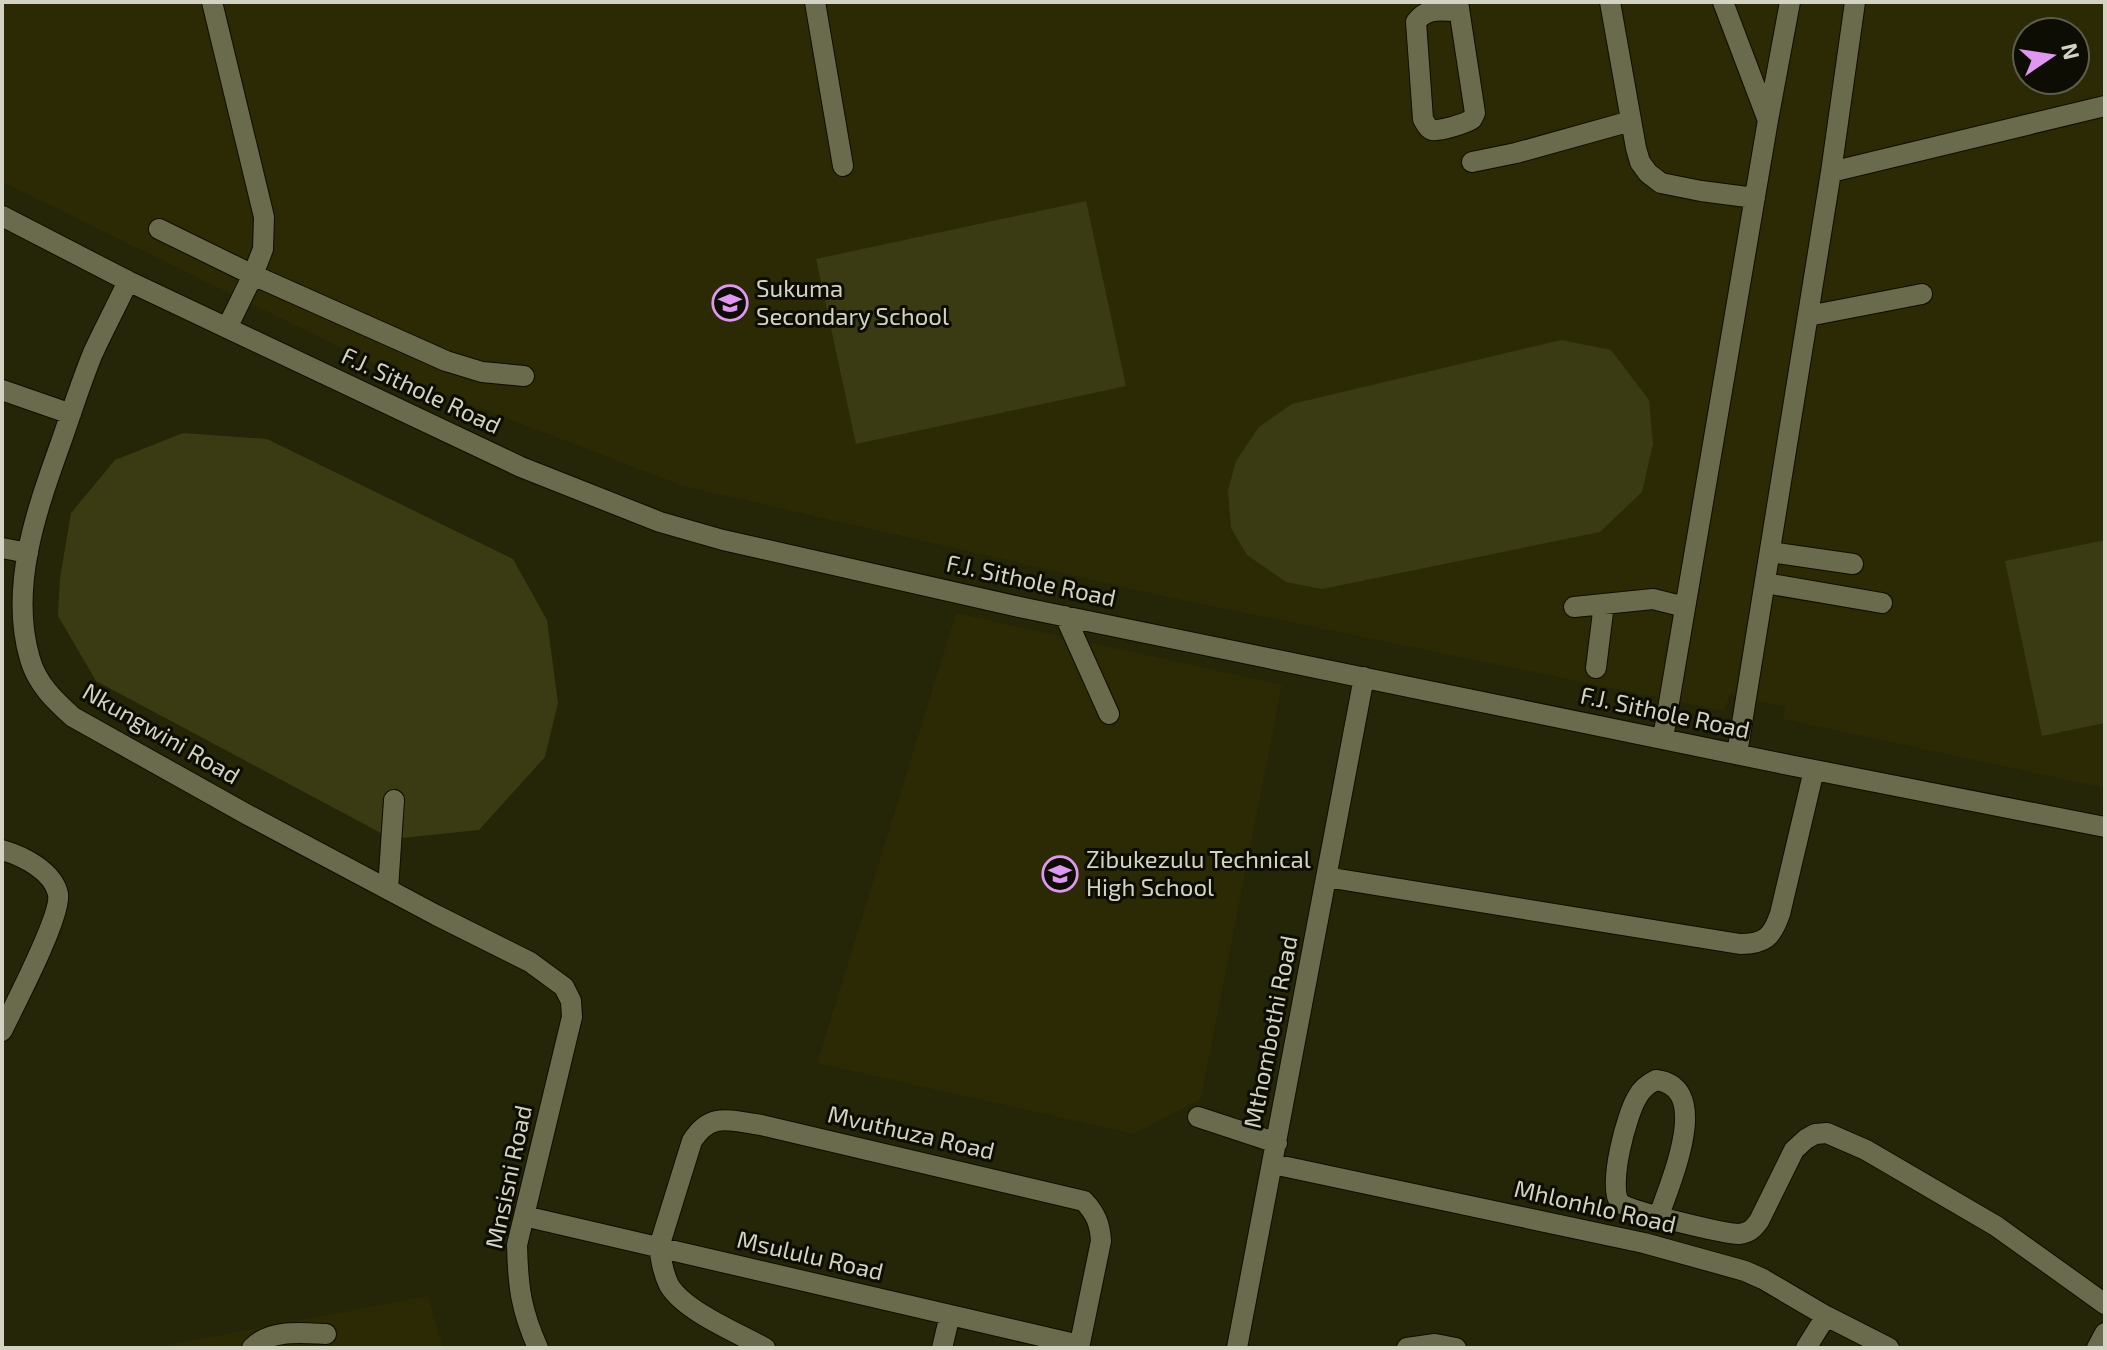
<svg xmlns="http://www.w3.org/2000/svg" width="2107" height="1350" viewBox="0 0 2107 1350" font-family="'Exo 2',sans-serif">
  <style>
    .built { fill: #2b2a04; fill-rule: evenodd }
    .green { fill: #3a3a13 }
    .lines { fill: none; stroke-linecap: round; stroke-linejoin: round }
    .minor-casing { stroke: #0e0d00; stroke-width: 22 }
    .minor { stroke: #6a6b4c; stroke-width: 20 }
    .labels { text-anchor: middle; stroke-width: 6; stroke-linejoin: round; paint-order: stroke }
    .poi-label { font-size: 24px; fill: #d2d3c2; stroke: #0d0d03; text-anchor: start }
    .street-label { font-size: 24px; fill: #d2d3c2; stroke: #0d0d03 }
  </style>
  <rect width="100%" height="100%" fill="#252507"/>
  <!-- built -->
  <path class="built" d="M 2,2 L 2105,2 L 2105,788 L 1783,719 L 1785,707 L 1730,695 L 1724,711 L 1167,597 L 683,486 L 405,379 L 2,182 ZM 2027,32 L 2075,32 L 2075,80 L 2027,80 Z
    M 956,613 L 1282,685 L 1201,1099 L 1134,1134 L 817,1063 Z
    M 428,1296 L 443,1348 L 152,1348 Z"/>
  <!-- green -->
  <path class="green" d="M 1086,201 L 1126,386 L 856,444 L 816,259 Z
    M 1561,340 L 1611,350 L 1649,400 L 1653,444 L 1642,492 L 1600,532 L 1322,589 L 1286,582 L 1247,555 L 1231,528 L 1228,490 L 1236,461 L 1259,427 L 1292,404 Z
    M 183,433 L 267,439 L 513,559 L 547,620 L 558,703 L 545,757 L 479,830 L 392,839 L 96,681 L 58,616 L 60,578 L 71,513 L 115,460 Z
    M 2105,540 L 2105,723 L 2042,736 L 2005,561 Z"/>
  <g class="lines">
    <defs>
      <path id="minor" d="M 212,2 L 264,217 L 263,249 L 253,275 L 227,328
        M 815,2 L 843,166
        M 1458,2 L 1475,113 C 1474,115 1473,117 1472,119 C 1467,123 1438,132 1432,130 C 1427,128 1426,124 1423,119 L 1416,22 C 1427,7 1441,11 1458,11
        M 1610,2 L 1636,148 L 1640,162 L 1648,173 L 1661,183 L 1701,191 L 1755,198
        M 1723,2 L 1767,118
        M 1472,162 L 1516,153 L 1631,121
        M 1831,172 L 2105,106
        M 2,216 L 128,281 L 521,467 L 660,522 L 723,540 L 1024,608 L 1794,766 L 2105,827
        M 159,229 L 253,275 L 446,361 L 482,372 L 524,376
        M 128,281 C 117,305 104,329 93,353 C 81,382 71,414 60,445 C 36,512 9,588 30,659 C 37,684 55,701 73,717 L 248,815 L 436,915 L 530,962 L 564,987 L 571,1001 L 572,1017 L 517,1245 C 518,1287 521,1310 538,1348
        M 1808,316 L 1922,294
        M 2,390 L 71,414
        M 2,548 L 28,553
        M 1770,552 L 1853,564
        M 1765,583 L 1882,603
        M 1574,607 L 1653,599 L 1685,607
        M 1065,616 L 1109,714
        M 1596,668 L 1604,604
        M 1663,738 L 1768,120 L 1790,2
        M 1737,754 L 1831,172 L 1855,2
        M 2,850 C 23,856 53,871 58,894 C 62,915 14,1006 2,1031
        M 1326,877 L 1740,944 C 1765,944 1772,937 1780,914 L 1814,770
        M 388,889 L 394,800
        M 1198,1117 L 1277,1143
        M 1273,1164 L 1644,1243 L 1745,1271 L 1763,1279 L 1826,1316 L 1889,1348
        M 524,1216 L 1079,1345
        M 1659,1216 C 1669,1184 1714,1087 1656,1080 C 1648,1084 1642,1088 1638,1096 C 1627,1112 1607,1187 1620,1203 C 1627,1211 1726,1234 1739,1234 C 1749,1233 1753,1229 1759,1221 L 1794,1150 L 1806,1139 L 1815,1134 L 1827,1133 L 1866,1150 L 1996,1226 L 2105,1304
        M 252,1348 C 270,1329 302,1333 326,1334
        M 765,1348 C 738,1333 684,1311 669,1285 C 663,1273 661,1260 659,1247 L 692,1141 C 711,1111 730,1121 761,1125 L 1084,1201 C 1096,1214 1100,1224 1101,1241 L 1079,1348
        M 942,1348 L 950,1315
        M 1237,1348 L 1364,677
        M 1407,1348 L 1435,1344 L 1456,1348
        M 1806,1348 L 1826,1316
        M 2097,1348 L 2105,1333"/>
    </defs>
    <!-- minor casing -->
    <use href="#minor" class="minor-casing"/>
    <!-- minor -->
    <use href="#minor" class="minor"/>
  </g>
  <!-- icons -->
  <defs>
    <symbol id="school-ring" viewBox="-11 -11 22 22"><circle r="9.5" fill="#0d0d03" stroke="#df98f1" stroke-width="1.5"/><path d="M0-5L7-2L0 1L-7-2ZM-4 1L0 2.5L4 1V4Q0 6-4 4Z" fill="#df98f1"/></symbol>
  </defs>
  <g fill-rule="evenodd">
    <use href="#school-ring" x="710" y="283" width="40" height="40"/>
    <use href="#school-ring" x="1040" y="854" width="40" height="40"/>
  </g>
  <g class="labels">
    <!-- poi labels -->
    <g class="poi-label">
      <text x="756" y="297">Sukuma<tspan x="756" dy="28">Secondary School</tspan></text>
      <text x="1086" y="868">Zibukezulu Technical<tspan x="1086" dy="28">High School</tspan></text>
    </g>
    <!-- street labels -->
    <g class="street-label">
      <text transform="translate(421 391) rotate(25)" y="8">F.J. Sithole Road</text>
      <text transform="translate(1031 581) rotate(12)" y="8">F.J. Sithole Road</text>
      <text transform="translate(1665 713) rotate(12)" y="8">F.J. Sithole Road</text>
      <text transform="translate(161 734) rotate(30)" y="8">Nkungwini Road</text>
      <text transform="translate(1271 1032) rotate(-79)" y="8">Mthombothi Road</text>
      <text transform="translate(911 1133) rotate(13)" y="8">Mvuthuza Road</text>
      <text transform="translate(509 1177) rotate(-78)" y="8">Mnsisni Road</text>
      <text transform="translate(1595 1207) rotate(13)" y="8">Mhlonhlo Road</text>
      <text transform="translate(810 1256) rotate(13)" y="8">Msululu Road</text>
    </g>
  </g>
  <!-- border -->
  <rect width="2107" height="1350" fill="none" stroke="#d2d3c2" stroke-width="8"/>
  <!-- north arrow -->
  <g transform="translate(2051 56) rotate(77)"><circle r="38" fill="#0d0d03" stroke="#5c5c4f" stroke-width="2"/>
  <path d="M0-6L14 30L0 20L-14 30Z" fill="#df98f1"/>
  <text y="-12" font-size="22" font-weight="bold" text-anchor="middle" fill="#d2d3c2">N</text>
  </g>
</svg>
